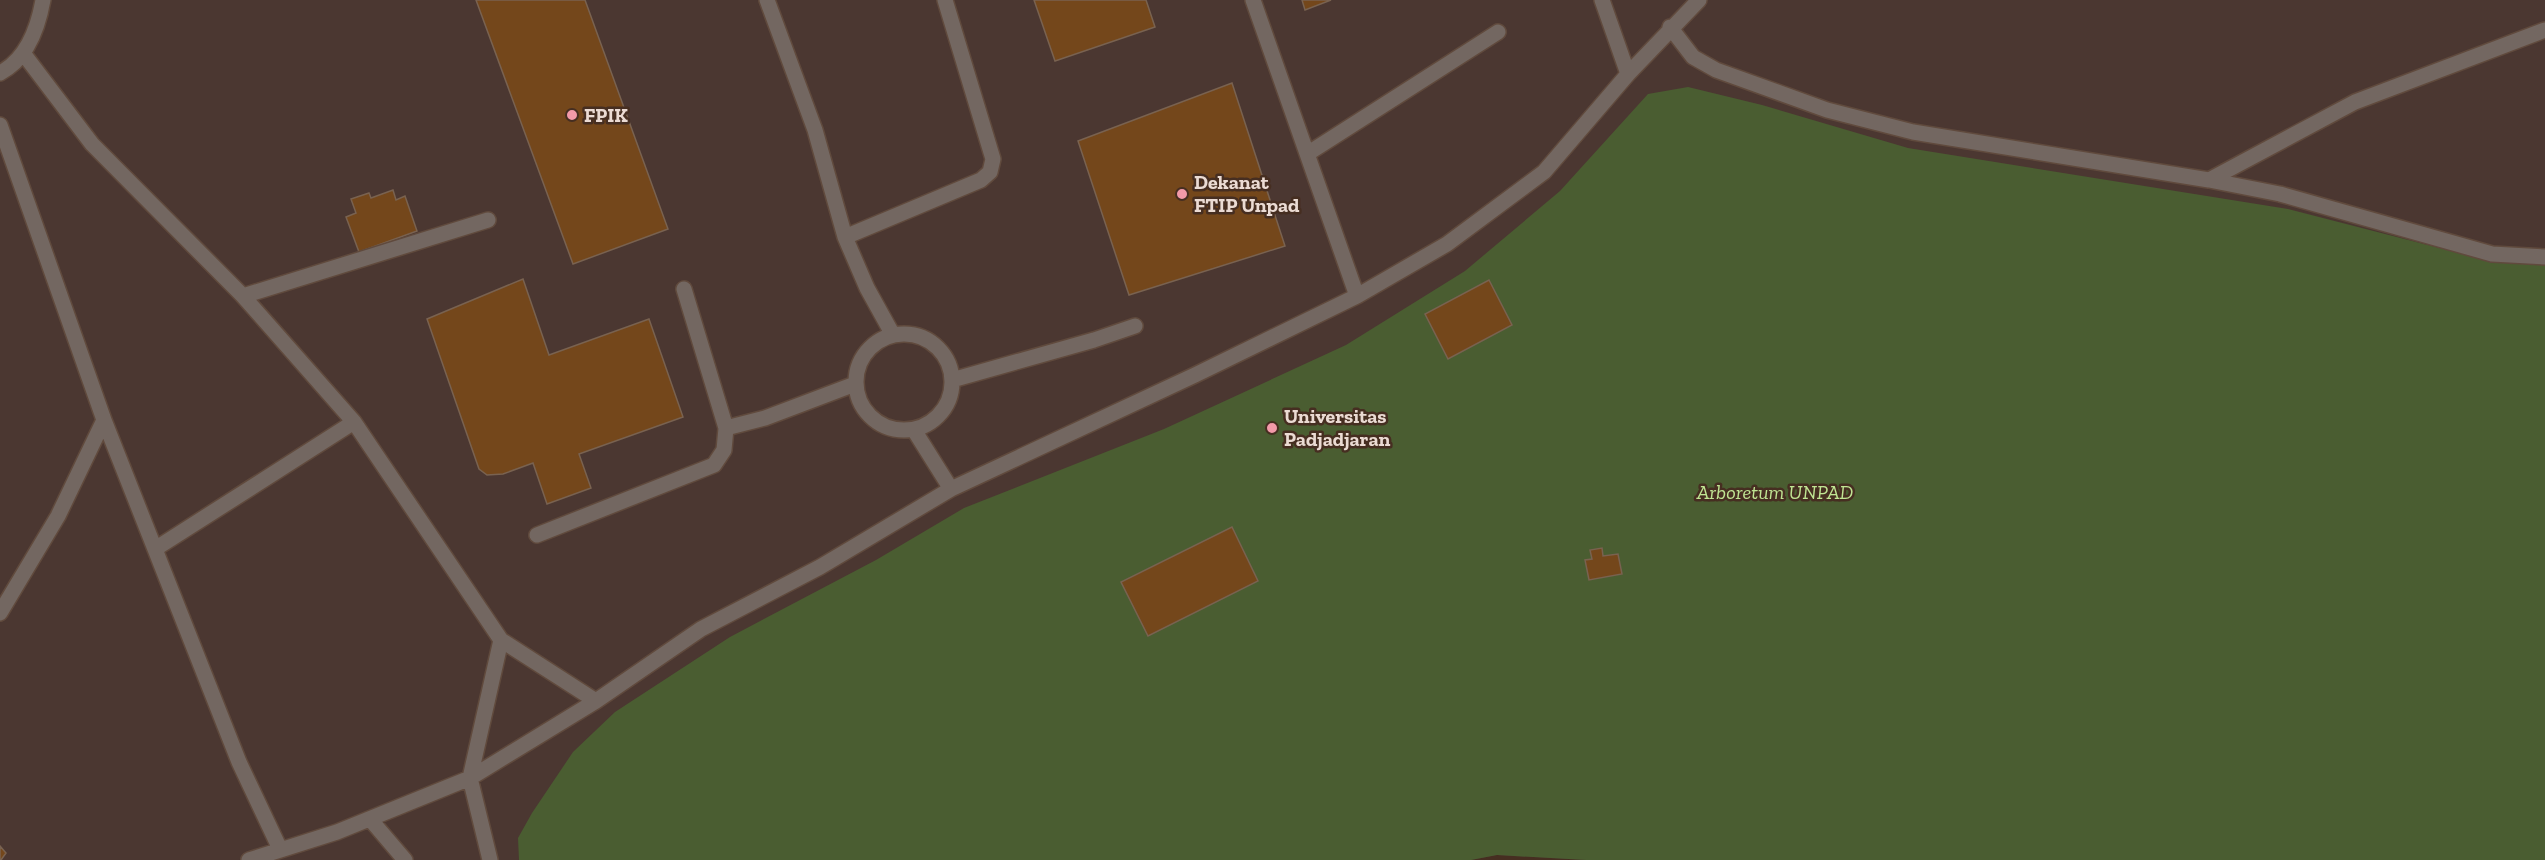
<svg xmlns="http://www.w3.org/2000/svg" width="2545" height="860" viewBox="0 0 2545 860" font-family="'Zilla Slab',serif">
  <style>
    .education { fill: #4b3731 }
    .green { fill: #4a5d31 }
    .building { fill: #74471b; stroke: #796250; stroke-width: 1.5 }
    .lines { fill: none; stroke-linecap: round; stroke-linejoin: round }
    .lane-casing { stroke: #604a3d; stroke-width: 18 }
    .lane { stroke: #736761; stroke-width: 15 }
    .poi-dot { fill: #f39aa9; stroke: #462e21; stroke-width: 2 }
    .labels { text-anchor: middle; stroke-width: 5; stroke-linejoin: round; paint-order: stroke }
    .poi-label { font-size: 20px; font-weight: bold; fill: #ebdbd3; stroke: #462e21; text-anchor: start }
    .park-label { font-size: 20px; font-style: italic; fill: #c0e593; stroke: #462e21 }
  </style>
  <rect width="100%" height="100%" fill="#462e21"/>
  <!-- education -->
  <path class="education" d="M 0,0 L 2545,0 L 2545,860 L 1586,860 L 1497,855 L 1471,860 L 0,860 Z"/>
  <!-- green -->
  <path class="green" d="M 1688,87 L 1762,105 L 1908,148 L 2288,209 L 2490,261 L 2545,264 L 2545,860 L 1586,860 L 1497,855 L 1471,860 L 519,860 L 518,838 L 532,813 L 573,752 L 615,712 L 730,637 L 876,560 L 964,508 L 1164,429 L 1346,345 L 1465,271 L 1560,191 L 1648,94 Z"/>
  <!-- building -->
  <path class="building" d="M 476,0 L 585,0 L 668,229 L 573,264 Z
    M 1034,0 L 1146,0 L 1155,27 L 1055,61 Z
    M 1302,0 L 1331,0 L 1305,10 Z
    M 1232,83 L 1285,246 L 1129,295 L 1078,141 Z
    M 393,190 L 396,200 L 405,196 L 417,231 L 359,252 L 346,217 L 356,213 L 351,199 L 369,193 L 371,198 Z
    M 523,279 L 549,355 L 649,319 L 683,417 L 579,454 L 591,488 L 547,504 L 533,463 L 503,474 L 487,475 L 479,469 L 427,319 Z
    M 1489,280 L 1512,325 L 1448,359 L 1425,314 Z
    M 1232,527 L 1258,581 L 1148,636 L 1121,582 Z
    M 1602,548 L 1603,556 L 1618,554 L 1622,574 L 1589,580 L 1585,560 L 1592,559 L 1590,550 Z
    M 0,846 L 6,853 L 1,860 L 0,860 Z"/>
  <g class="lines">
    <defs>
      <path id="lane" d="M 767,0 L 815,130 L 845,237
        M 1253,0 L 1357,296
        M 1602,0 L 1628,74 L 1699,0
        M 1670,27 L 1693,57 L 1716,70 L 1827,110 L 1913,132 L 2209,180 L 2280,194 L 2492,254 L 2545,257
        M 23,53 L 92,144 L 243,296 L 354,422 L 501,640 L 596,701
        M 0,73 C 27,59 38,28 43,0
        M 0,125 L 104,420 L 239,762 L 280,849
        M 1307,154 L 1498,32
        M 2209,180 L 2355,102 L 2545,30
        M 684,289 L 726,428
        M 243,296 L 488,220
        M856 382a48 48 0 1 1 96 0a48 48 0 1 1-96 0Z
        M 893,335 L 867,288 L 845,237 L 981,180 L 990,172 L 993,159 L 945,0
        M 952,380 L 1094,340 L 1135,326
        M 914,430 L 951,489
        M 537,535 L 714,465 L 724,450 L 726,428 L 765,418 L 855,384
        M 155,549 L 354,422
        M 0,613 L 58,516 L 104,420
        M 370,819 L 405,860
        M 249,860 L 337,832 L 470,778 L 596,701 L 701,629 L 820,567 L 951,489 L 1195,375 L 1357,296 L 1447,244 L 1544,172 L 1628,74
        M 490,860 L 470,778 L 501,640"/>
    </defs>
    <!-- lane casing -->
    <use href="#lane" class="lane-casing"/>
    <!-- lane -->
    <use href="#lane" class="lane"/>
  </g>
  <!-- markers -->
  <g class="poi-dot">
    <circle cx="572" cy="115" r="6"/>
    <circle cx="1182" cy="194" r="6"/>
    <circle cx="1272" cy="428" r="6"/>
  </g>
  <g class="labels">
    <!-- poi labels -->
    <g class="poi-label">
      <text x="584" y="122">FPIK</text>
      <text x="1194" y="189">Dekanat<tspan x="1194" dy="23">FTIP Unpad</tspan></text>
      <text x="1284" y="423">Universitas<tspan x="1284" dy="23">Padjadjaran</tspan></text>
    </g>
    <!-- park labels -->
    <g class="park-label">
      <text x="1775" y="499">Arboretum UNPAD</text>
    </g>
  </g>
</svg>
